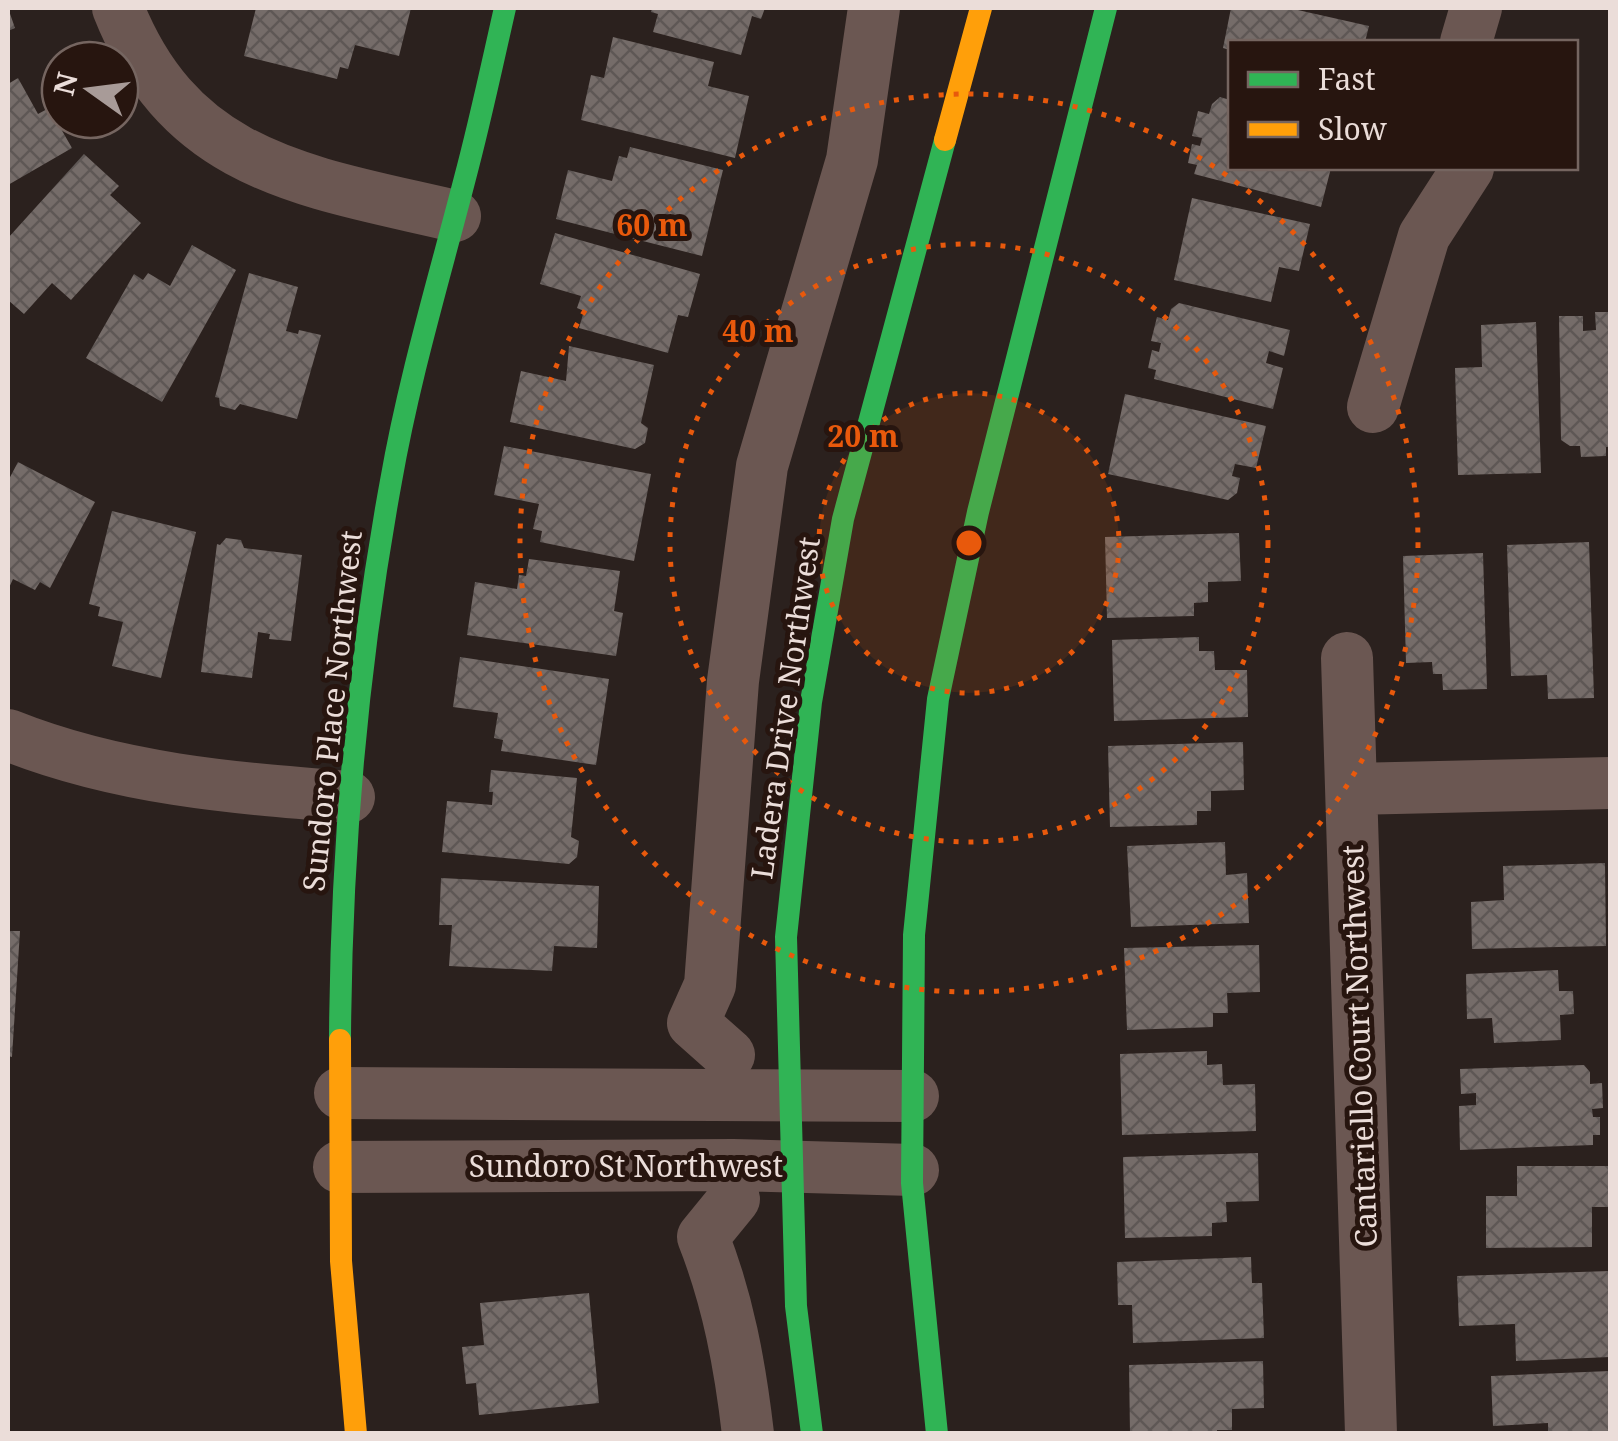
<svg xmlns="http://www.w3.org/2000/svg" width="1618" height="1441" viewBox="0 0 1618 1441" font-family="'Noto Serif',serif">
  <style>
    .building { fill: url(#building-cross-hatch) }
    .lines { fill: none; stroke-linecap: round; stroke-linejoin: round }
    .street { stroke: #6b5752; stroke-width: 52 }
    .fast { stroke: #30b455; stroke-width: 22 }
    .slow { stroke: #ff9f0a; stroke-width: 22 }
    .ring { fill: none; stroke: #e8590c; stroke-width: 5; stroke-dasharray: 5 10 }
    .labels { text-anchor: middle; stroke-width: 10; stroke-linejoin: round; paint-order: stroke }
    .street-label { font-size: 30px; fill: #ebddd9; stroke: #27150f }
    .centre { fill: #e8590c; stroke: #27150f; stroke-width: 5 }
    .ring-label { font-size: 30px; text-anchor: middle; font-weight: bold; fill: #e8590c; stroke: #27150f; stroke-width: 10; stroke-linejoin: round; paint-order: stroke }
  </style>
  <defs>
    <pattern id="building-cross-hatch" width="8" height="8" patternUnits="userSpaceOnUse" patternTransform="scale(2.5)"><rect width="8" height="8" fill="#756c69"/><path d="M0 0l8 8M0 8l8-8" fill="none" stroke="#5e5755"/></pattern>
  </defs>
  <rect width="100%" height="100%" fill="#2b211e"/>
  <!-- building -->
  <path class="building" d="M 8,8 L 15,28 L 8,31 Z
    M 256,8 L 411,8 L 399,56 L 355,45 L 348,69 L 340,67 L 337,79 L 244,56 Z
    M 652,8 L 765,8 L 761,19 L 752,16 L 741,55 L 653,32 L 658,14 L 651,12 Z
    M 1231,8 L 1289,8 L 1369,26 L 1365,42 L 1230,42 L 1230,50 L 1223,48 Z
    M 613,37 L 714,62 L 708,86 L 749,96 L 735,158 L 581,120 L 591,75 L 604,78 Z
    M 18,78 L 38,114 L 49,108 L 72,148 L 8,185 L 8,84 Z
    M 1220,97 L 1230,100 L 1230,168 L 1331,168 L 1321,207 L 1194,174 L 1197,165 L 1188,163 L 1192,144 L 1200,146 L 1202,138 L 1192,136 L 1198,111 L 1209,114 L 1212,104 Z
    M 630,147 L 723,170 L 702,256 L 556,219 L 568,170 L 612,181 L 619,156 L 627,158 Z
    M 84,154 L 119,186 L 110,195 L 141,223 L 71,300 L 52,283 L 24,314 L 8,300 L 8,238 Z
    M 1192,198 L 1310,224 L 1299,271 L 1279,267 L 1271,302 L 1174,280 Z
    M 555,233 L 700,274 L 688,317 L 678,315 L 668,353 L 579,328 L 584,311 L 577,308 L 581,296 L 540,284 Z
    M 192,245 L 236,270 L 162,402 L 86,358 L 134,274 L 143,280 L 148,273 L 170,286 Z
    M 249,273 L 298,287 L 286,331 L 298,334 L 299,330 L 321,335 L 297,419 L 240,404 L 235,410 L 220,406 L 219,398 L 215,397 Z
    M 1179,303 L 1290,330 L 1284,356 L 1269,351 L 1266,363 L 1283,368 L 1273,409 L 1154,379 L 1156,370 L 1148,368 L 1152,350 L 1159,352 L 1161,343 L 1151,341 L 1157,317 L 1168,320 L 1171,309 Z
    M 1595,312 L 1610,312 L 1610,447 L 1606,447 L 1606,456 L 1581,457 L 1580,446 L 1570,446 L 1561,440 L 1559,316 L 1583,316 L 1583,331 L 1596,330 Z
    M 1536,322 L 1541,473 L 1458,475 L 1455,368 L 1482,367 L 1481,325 Z
    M 569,346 L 654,365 L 641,423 L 648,428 L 645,443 L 635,449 L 510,422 L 521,371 L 566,381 Z
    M 1125,394 L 1266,426 L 1256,468 L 1235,464 L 1232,476 L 1240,478 L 1237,493 L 1228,500 L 1108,474 Z
    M 504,446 L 651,474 L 634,561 L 540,542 L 542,531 L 533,529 L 539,504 L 494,495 Z
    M 18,462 L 95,502 L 50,588 L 40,582 L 35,590 L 13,579 L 8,590 L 8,481 Z
    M 112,511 L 196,532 L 161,678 L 112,666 L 123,622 L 98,616 L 100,607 L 89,604 Z
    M 1239,533 L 1241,581 L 1208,582 L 1208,602 L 1194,603 L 1194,616 L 1107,618 L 1105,537 Z
    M 226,538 L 241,540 L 244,548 L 302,555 L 291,641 L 269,639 L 270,634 L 258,632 L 252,678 L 201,672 L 217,544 L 220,545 Z
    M 1589,542 L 1594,698 L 1548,699 L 1547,675 L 1511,676 L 1507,545 Z
    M 1483,553 L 1487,689 L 1443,690 L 1442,674 L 1433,674 L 1432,662 L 1406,663 L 1403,556 Z
    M 529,559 L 620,571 L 614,611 L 623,613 L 616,656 L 467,635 L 475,582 L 517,589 L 519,575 L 526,576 Z
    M 1199,637 L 1199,651 L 1214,651 L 1215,670 L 1247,670 L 1248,717 L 1114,721 L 1112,640 Z
    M 460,657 L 609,679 L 596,765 L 501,751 L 503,740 L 494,738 L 498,713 L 453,707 Z
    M 1243,742 L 1244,790 L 1211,791 L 1211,811 L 1197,811 L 1197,825 L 1110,827 L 1108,746 Z
    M 491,770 L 577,778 L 571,837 L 579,841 L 577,857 L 569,864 L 442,852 L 447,801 L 492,805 L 493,792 L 489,792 Z
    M 1225,842 L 1226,875 L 1247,873 L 1249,923 L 1131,927 L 1127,846 Z
    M 1605,863 L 1606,946 L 1472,949 L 1471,902 L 1504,900 L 1503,866 Z
    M 441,878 L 599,886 L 597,948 L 554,946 L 552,971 L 449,966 L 452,925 L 439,925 Z
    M 8,931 L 20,931 L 12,1057 L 8,1056 Z
    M 1259,945 L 1260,992 L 1227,993 L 1228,1013 L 1213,1013 L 1213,1027 L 1127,1030 L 1124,948 Z
    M 1558,970 L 1559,991 L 1573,991 L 1574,1014 L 1560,1015 L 1561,1040 L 1494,1043 L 1492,1018 L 1467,1019 L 1466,974 Z
    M 1207,1051 L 1207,1065 L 1222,1064 L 1223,1085 L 1255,1084 L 1256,1131 L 1122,1135 L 1120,1054 Z
    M 1584,1065 L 1590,1072 L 1590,1084 L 1602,1083 L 1603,1108 L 1592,1109 L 1593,1117 L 1600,1117 L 1600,1135 L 1593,1135 L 1593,1145 L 1460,1150 L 1459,1106 L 1476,1105 L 1476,1093 L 1461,1094 L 1460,1069 Z
    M 1258,1153 L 1259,1201 L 1226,1202 L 1227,1222 L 1212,1223 L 1212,1236 L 1125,1238 L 1123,1157 Z
    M 1517,1166 L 1610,1166 L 1610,1207 L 1592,1207 L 1592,1247 L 1486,1248 L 1486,1196 L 1517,1196 Z
    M 1251,1257 L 1252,1283 L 1262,1283 L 1264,1338 L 1133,1343 L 1132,1305 L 1118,1305 L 1117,1262 Z
    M 1610,1271 L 1610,1357 L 1516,1361 L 1515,1324 L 1459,1326 L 1457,1276 Z
    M 589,1293 L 599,1403 L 479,1415 L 476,1383 L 466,1384 L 462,1347 L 484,1345 L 480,1303 Z
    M 1263,1361 L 1264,1408 L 1232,1409 L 1232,1430 L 1217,1430 L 1217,1434 L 1130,1434 L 1129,1365 Z
    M 1610,1371 L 1610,1434 L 1548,1434 L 1548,1423 L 1493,1426 L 1491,1376 Z"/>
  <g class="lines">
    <!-- street -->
    <path class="street" d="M 118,8 C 181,168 306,181 455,216
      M 1466,42 L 1476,8
      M 1373,407 L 1424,236 L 1468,168
      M 1347,658 L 1371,1434
      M 8,735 C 118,779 232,788 349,797
      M 1352,789 L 1610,783
      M 729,1055 L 693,1023 L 710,985 L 733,681 L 762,466 L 852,160 L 874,8
      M 340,1093 L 913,1096
      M 339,1167 L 733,1165 L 913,1170
      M 734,1199 L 703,1237 C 728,1300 740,1365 748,1434"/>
    <!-- fast -->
    <path class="fast" d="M 340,1040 C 341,852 357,666 391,481 C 409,378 439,279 465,178 C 480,122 492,65 505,8
      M 812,1434 L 796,1306 L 786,937 L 811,702 L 843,519 L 945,140
      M 937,1434 L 912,1183 L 914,935 L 938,699 L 978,512 L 1106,8"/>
    <!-- slow -->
    <path class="slow" d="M 945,140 L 981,8
      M 340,1040 L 341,1261 L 356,1434"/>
  </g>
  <!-- distance rings -->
  <circle cx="969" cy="543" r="150" fill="#e8590c" fill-opacity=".12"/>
  <g class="ring">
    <circle cx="969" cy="543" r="150"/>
    <circle cx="969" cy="543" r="299"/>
    <circle cx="969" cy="543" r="449"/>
  </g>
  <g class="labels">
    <!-- street labels -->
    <g class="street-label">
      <text transform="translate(786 708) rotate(-82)" y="10">Ladera Drive Northwest</text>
      <text transform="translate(333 711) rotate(-84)" y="10">Sundoro Place Northwest</text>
      <text transform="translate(1360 1046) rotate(-92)" y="10">Cantariello Court Northwest</text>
      <text x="626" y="1177">Sundoro St Northwest</text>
    </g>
  </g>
  <circle cx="969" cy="543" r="15" class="centre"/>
  <g class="ring-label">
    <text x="652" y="236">60 m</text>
    <text x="758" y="342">40 m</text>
    <text x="863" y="447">20 m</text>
  </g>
  <!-- border -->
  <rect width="1618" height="1441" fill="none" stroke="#ebddd9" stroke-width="20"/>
  <!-- legend -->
  <rect x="1228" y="40" width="350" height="130" fill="#27150f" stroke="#756560" stroke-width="2.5"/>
  <rect x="1248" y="72" width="50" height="15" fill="#30b455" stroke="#756560" stroke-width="2.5"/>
  <text x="1318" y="90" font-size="30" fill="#ebddd9">Fast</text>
  <rect x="1248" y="122" width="50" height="15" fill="#ff9f0a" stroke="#756560" stroke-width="2.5"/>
  <text x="1318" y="140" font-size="30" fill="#ebddd9">Slow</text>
  <!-- north arrow -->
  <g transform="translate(90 90) rotate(284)"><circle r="48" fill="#27150f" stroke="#756560" stroke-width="2.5"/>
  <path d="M0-8L18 38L0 25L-18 38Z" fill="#a89b98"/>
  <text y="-15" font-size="28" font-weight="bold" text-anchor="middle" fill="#ebddd9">N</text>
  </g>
</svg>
